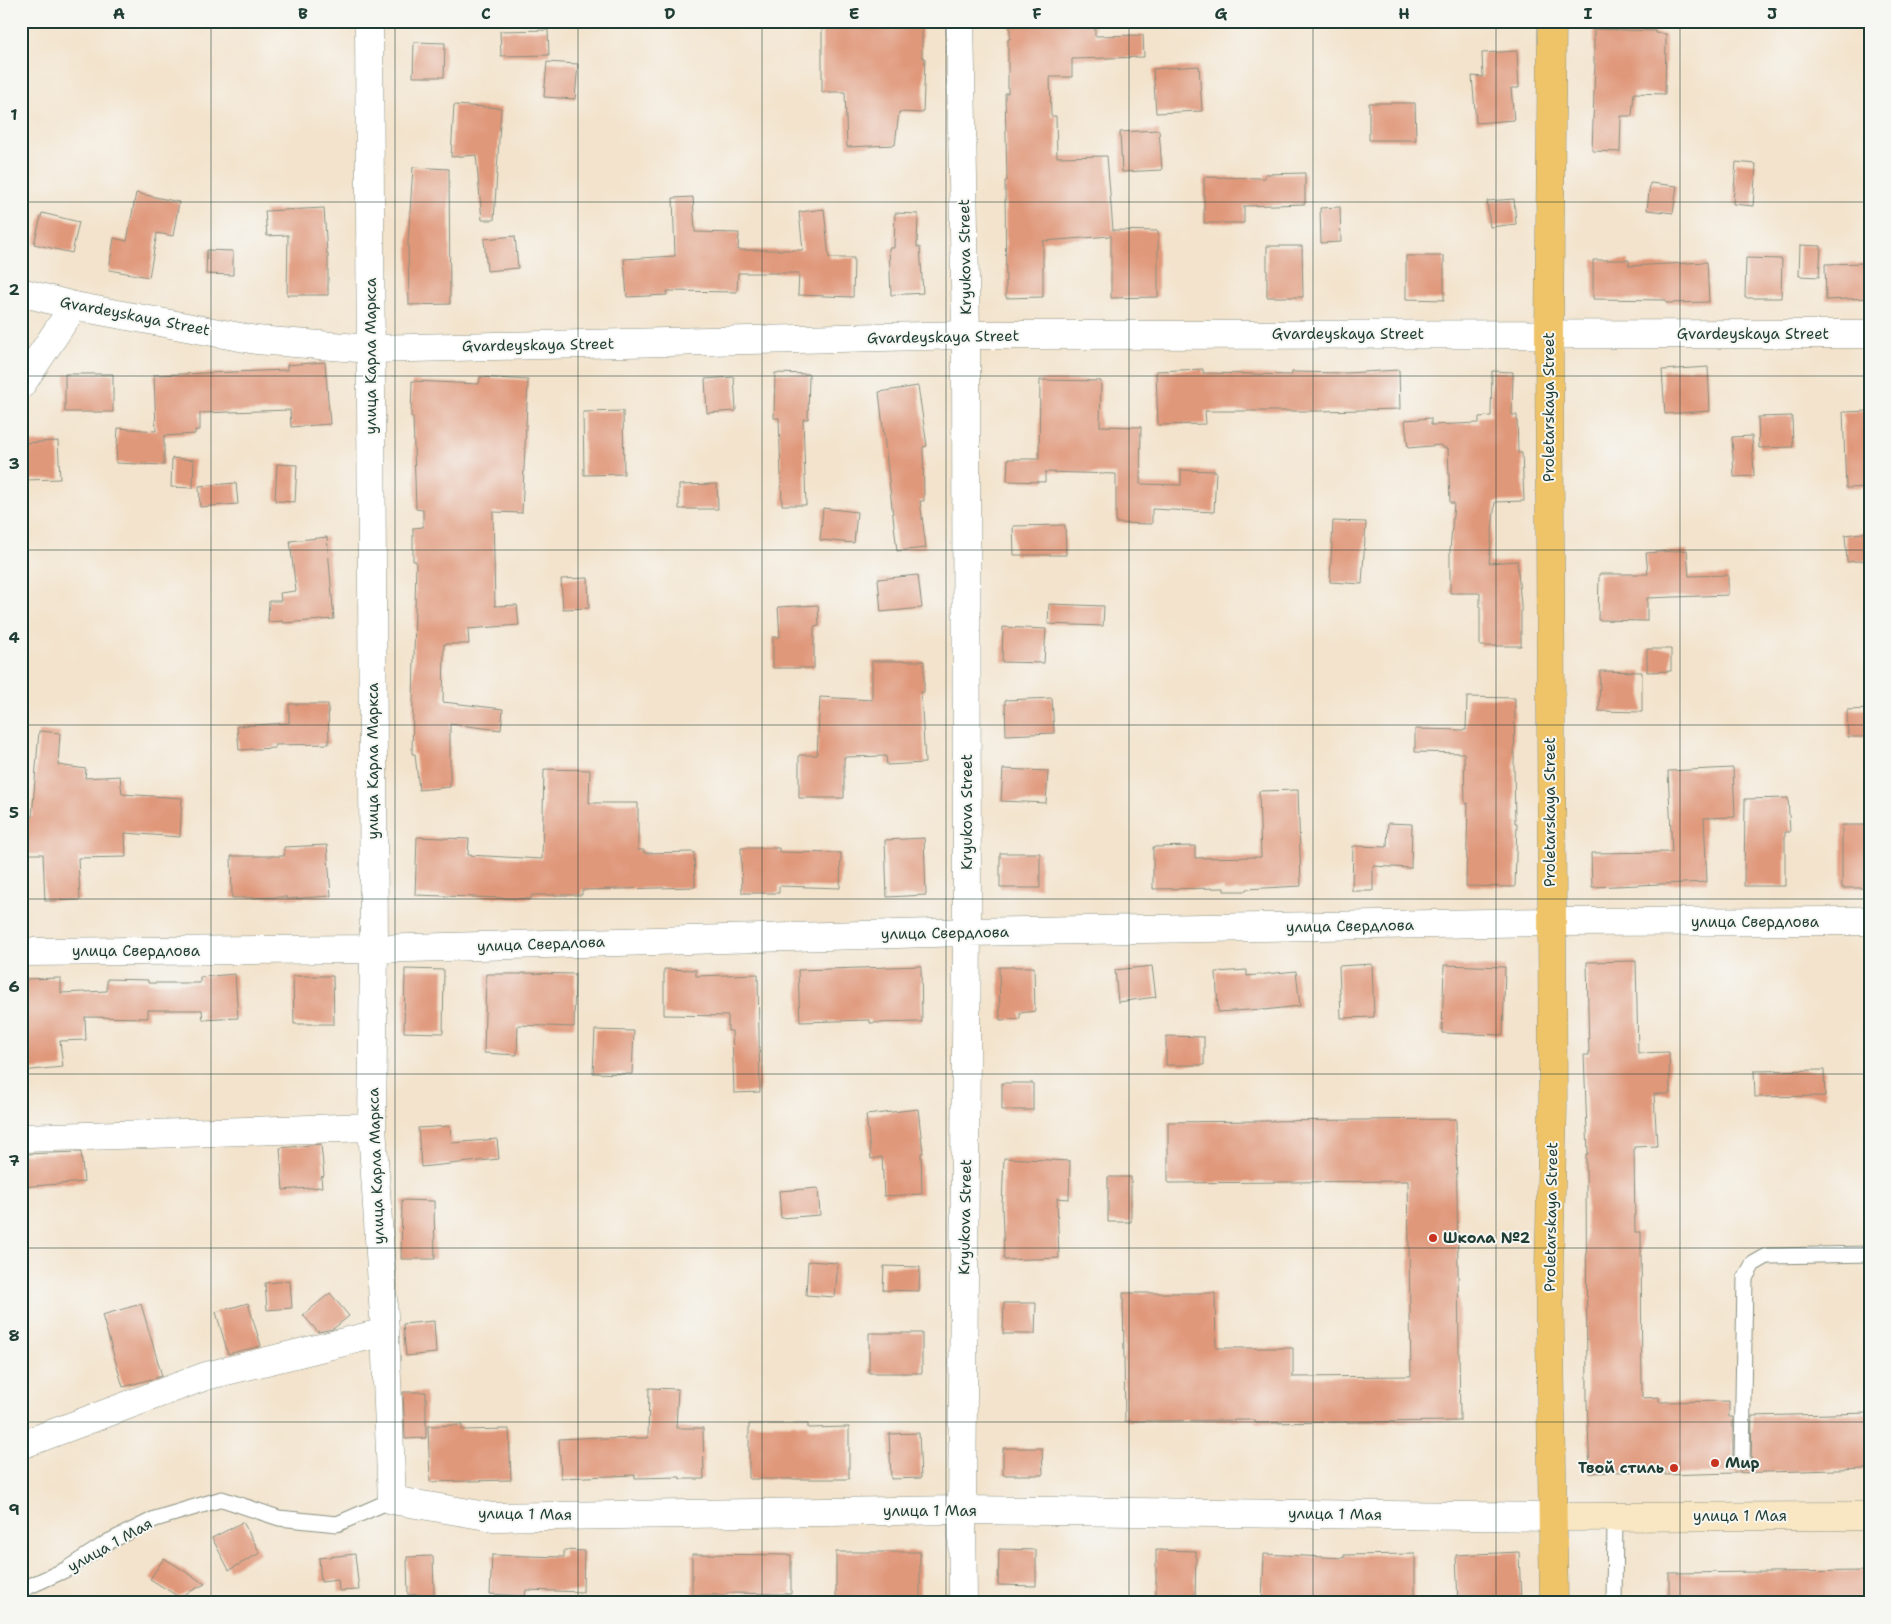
<svg xmlns="http://www.w3.org/2000/svg" width="1891" height="1624" viewBox="0 0 1891 1624" font-family="'Shantell Sans',sans-serif">
  <style>
    .building { fill: #e0987a }
    .lines { fill: none; stroke-linecap: round; stroke-linejoin: round }
    .service-casing { stroke: #899080; stroke-width: 17 }
    .minor-casing { stroke: #899080; stroke-width: 29 }
    .tertiary-casing { stroke: #899080; stroke-width: 29 }
    .secondary-casing { stroke: #899080; stroke-width: 29 }
    .primary-casing { stroke: #899080; stroke-width: 29 }
    .service { stroke: #fff; stroke-width: 15 }
    .minor { stroke: #fff; stroke-width: 28 }
    .tertiary { stroke: #fff; stroke-width: 28 }
    .secondary { stroke: #f9e7c3; stroke-width: 28 }
    .primary { stroke: #efc469; stroke-width: 28 }
    .grid { fill: none; stroke: #1f3d34; stroke-width: 1; stroke-opacity: 0.55 }
    .poi-dot { fill: #c8321e; stroke: #f6f6f2; stroke-width: 2 }
    .labels { text-anchor: middle; stroke-width: 4; stroke-linejoin: round; paint-order: stroke }
    .street-label { font-size: 15px; fill: #1f3d34; stroke: #f6f6f2 }
    .poi-label { font-size: 15px; font-weight: bold; fill: #1f3d34; stroke: #f6f6f2; text-anchor: start }
    .neatline { fill: none; stroke: #1f3d34; stroke-width: 2 }
    .grid-label { font-size: 16px; text-anchor: middle; font-weight: bold; fill: #1f3d34 }
  </style>
  <rect width="100%" height="100%" fill="#f6f6f2"/>
  <filter id="ink" filterUnits="userSpaceOnUse"><feTurbulence type="fractalNoise" baseFrequency=".02" numOctaves="2"/><feDisplacementMap in="SourceGraphic" scale="10" xChannelSelector="R" yChannelSelector="G"/><feConvolveMatrix kernelMatrix="1 2 1 2 8 2 1 2 1" color-interpolation-filters="sRGB"/></filter>
  <filter id="wash" filterUnits="userSpaceOnUse"><feTurbulence type="fractalNoise" baseFrequency=".0096" numOctaves="4" result="noise"/><feDisplacementMap in="SourceGraphic" scale="20" xChannelSelector="R" yChannelSelector="G"/><feGaussianBlur stdDeviation="1.12" result="paint"/><feColorMatrix in="noise" values="0 0 0 0 0 0 0 0 0 0 0 0 0 0 0 0 0 1.4 0 .05"/><feComposite in="paint" operator="in"/></filter>
  <g filter="url(#wash)">
    <rect width="100%" height="100%" fill="#f3e3cc"/>
    <g id="blocks">
      <!-- building -->
      <path class="building" d="M 888,21 L 922,21 L 922,57 L 925,58 L 923,113 L 899,112 L 895,145 L 847,147 L 845,92 L 822,92 L 822,27 L 888,27 Z
        M 1010,21 L 1095,21 L 1095,36 L 1143,35 L 1144,57 L 1072,59 L 1072,77 L 1050,77 L 1051,116 L 1056,116 L 1057,157 L 1107,156 L 1113,230 L 1158,231 L 1158,297 L 1111,298 L 1111,236 L 1043,241 L 1043,297 L 1006,298 L 1005,181 L 1007,181 L 1005,93 L 1008,93 L 1008,39 L 1010,39 Z
        M 1594,29 L 1655,31 L 1655,33 L 1666,34 L 1665,94 L 1634,93 L 1632,116 L 1621,116 L 1620,152 L 1592,151 L 1595,63 L 1594,63 Z
        M 548,30 L 549,55 L 501,56 L 500,31 Z
        M 414,42 L 445,43 L 444,77 L 413,77 Z
        M 1517,51 L 1519,88 L 1511,88 L 1514,120 L 1476,123 L 1472,76 L 1483,77 L 1482,53 Z
        M 547,62 L 578,64 L 575,99 L 544,97 Z
        M 1199,66 L 1202,111 L 1156,113 L 1153,69 Z
        M 1369,103 L 1415,103 L 1416,140 L 1369,140 Z
        M 454,105 L 501,108 L 494,220 L 482,220 L 476,155 L 451,157 Z
        M 1159,130 L 1162,170 L 1122,172 L 1120,132 Z
        M 1736,162 L 1756,164 L 1753,206 L 1733,204 Z
        M 413,167 L 449,169 L 450,304 L 409,305 L 408,242 Z
        M 1305,173 L 1305,204 L 1244,206 L 1244,223 L 1204,223 L 1204,177 L 1265,178 L 1265,174 Z
        M 1650,183 L 1677,186 L 1673,213 L 1647,210 Z
        M 136,193 L 179,202 L 173,236 L 157,233 L 149,277 L 109,270 L 114,238 L 127,241 Z
        M 693,197 L 695,232 L 739,233 L 738,250 L 803,250 L 799,212 L 824,209 L 829,258 L 854,258 L 853,297 L 798,295 L 799,273 L 738,273 L 737,292 L 667,291 L 667,295 L 627,297 L 624,259 L 675,256 L 673,198 Z
        M 1514,199 L 1516,224 L 1490,227 L 1487,201 Z
        M 1340,207 L 1341,242 L 1321,243 L 1320,208 Z
        M 324,208 L 327,254 L 328,254 L 328,295 L 287,295 L 288,235 L 267,236 L 265,211 Z
        M 42,213 L 79,222 L 72,253 L 34,244 Z
        M 895,213 L 918,214 L 917,247 L 920,247 L 923,293 L 891,295 L 889,248 L 894,248 Z
        M 515,236 L 518,268 L 487,271 L 484,239 Z
        M 1800,245 L 1821,246 L 1819,277 L 1799,276 Z
        M 1267,246 L 1302,246 L 1303,297 L 1267,297 Z
        M 207,250 L 233,251 L 233,275 L 206,274 Z
        M 1406,256 L 1444,256 L 1444,300 L 1406,299 Z
        M 1746,258 L 1782,259 L 1781,298 L 1745,298 Z
        M 1593,260 L 1629,260 L 1629,266 L 1707,262 L 1709,302 L 1666,303 L 1666,300 L 1593,299 Z
        M 1867,263 L 1869,298 L 1826,300 L 1825,264 Z
        M 325,362 L 330,424 L 291,427 L 290,410 L 200,413 L 200,430 L 195,430 L 195,434 L 164,436 L 164,465 L 116,463 L 118,428 L 156,431 L 154,375 L 287,370 L 287,365 Z
        M 1708,367 L 1710,411 L 1665,414 L 1662,370 Z
        M 1203,369 L 1203,373 L 1292,375 L 1292,372 L 1345,373 L 1399,370 L 1400,409 L 1321,411 L 1205,411 L 1206,424 L 1158,425 L 1156,371 Z
        M 1492,371 L 1513,372 L 1512,415 L 1517,415 L 1518,453 L 1522,453 L 1524,501 L 1495,502 L 1489,563 L 1517,561 L 1521,605 L 1521,646 L 1480,646 L 1480,593 L 1450,593 L 1450,551 L 1454,503 L 1450,503 L 1448,448 L 1443,448 L 1442,445 L 1408,448 L 1405,420 L 1431,418 L 1431,425 L 1479,423 L 1479,417 L 1491,416 Z
        M 775,373 L 809,374 L 808,419 L 803,419 L 806,505 L 782,505 L 779,418 L 774,418 Z
        M 65,374 L 113,374 L 113,412 L 65,412 Z
        M 480,377 L 528,380 L 522,513 L 493,512 L 495,606 L 517,605 L 519,625 L 468,629 L 469,644 L 444,644 L 443,702 L 503,709 L 501,730 L 450,724 L 450,787 L 419,790 L 415,754 L 412,754 L 416,561 L 413,561 L 413,528 L 423,527 L 423,510 L 416,509 L 413,417 L 411,417 L 412,381 L 479,384 Z
        M 734,377 L 736,411 L 707,413 L 705,379 Z
        M 1040,380 L 1101,381 L 1100,426 L 1141,427 L 1140,484 L 1181,485 L 1181,470 L 1216,471 L 1214,512 L 1152,509 L 1152,524 L 1116,523 L 1116,474 L 1045,472 L 1045,482 L 1007,481 L 1008,459 L 1039,459 Z
        M 918,386 L 927,446 L 923,447 L 924,501 L 920,501 L 926,548 L 897,551 L 879,392 Z
        M 623,411 L 624,474 L 584,475 L 583,412 Z
        M 1870,411 L 1870,487 L 1846,488 L 1843,412 Z
        M 1792,416 L 1793,447 L 1759,448 L 1758,417 Z
        M 1752,436 L 1754,476 L 1734,477 L 1732,437 Z
        M 58,441 L 60,479 L 24,480 L 22,443 Z
        M 172,458 L 194,460 L 193,488 L 171,487 Z
        M 277,464 L 297,465 L 295,502 L 275,501 Z
        M 236,483 L 238,504 L 200,507 L 199,486 Z
        M 717,484 L 718,509 L 679,509 L 679,485 Z
        M 823,508 L 857,512 L 854,543 L 820,540 Z
        M 1333,521 L 1366,522 L 1362,584 L 1330,582 Z
        M 1065,525 L 1066,555 L 1014,555 L 1013,526 Z
        M 1870,532 L 1870,560 L 1847,562 L 1845,535 Z
        M 327,537 L 334,619 L 283,623 L 282,621 L 268,622 L 269,601 L 281,601 L 280,593 L 296,591 L 290,541 Z
        M 1687,550 L 1689,576 L 1728,575 L 1728,595 L 1647,598 L 1647,621 L 1598,620 L 1599,574 L 1648,574 L 1646,553 Z
        M 918,575 L 922,608 L 881,612 L 878,579 Z
        M 588,578 L 589,608 L 563,609 L 561,579 Z
        M 1049,604 L 1104,606 L 1103,626 L 1048,624 Z
        M 818,605 L 819,626 L 814,627 L 814,668 L 773,668 L 773,637 L 780,637 L 778,607 Z
        M 1003,627 L 1046,629 L 1044,663 L 1002,662 Z
        M 1647,649 L 1671,649 L 1671,671 L 1647,672 Z
        M 872,661 L 924,661 L 924,692 L 921,692 L 925,763 L 887,765 L 886,756 L 844,757 L 844,798 L 799,798 L 799,755 L 817,755 L 820,697 L 872,700 Z
        M 1600,671 L 1642,672 L 1642,712 L 1599,711 Z
        M 1467,697 L 1515,698 L 1514,765 L 1515,823 L 1517,823 L 1515,887 L 1466,886 L 1468,803 L 1465,804 L 1464,753 L 1415,752 L 1415,729 L 1466,730 Z
        M 1052,698 L 1054,733 L 1006,735 L 1005,700 Z
        M 289,704 L 328,704 L 329,744 L 275,745 L 275,748 L 239,750 L 237,726 L 289,723 Z
        M 1870,709 L 1870,737 L 1848,737 L 1847,710 Z
        M 39,731 L 60,733 L 58,765 L 86,769 L 85,778 L 120,776 L 122,794 L 182,798 L 180,837 L 125,833 L 126,857 L 78,858 L 80,900 L 45,901 L 43,854 L 21,854 L 21,817 L 32,817 Z
        M 1733,768 L 1735,817 L 1704,818 L 1707,882 L 1592,887 L 1591,853 L 1672,852 L 1668,771 Z
        M 544,769 L 590,770 L 589,803 L 638,803 L 638,850 L 644,850 L 644,853 L 694,852 L 695,887 L 582,890 L 582,895 L 532,895 L 531,899 L 415,895 L 417,837 L 469,839 L 468,855 L 542,859 Z
        M 1003,769 L 1048,771 L 1046,803 L 1001,801 Z
        M 1298,790 L 1301,886 L 1246,889 L 1246,891 L 1224,891 L 1224,888 L 1153,889 L 1153,847 L 1195,846 L 1195,858 L 1261,857 L 1259,791 Z
        M 1788,798 L 1790,832 L 1785,832 L 1785,886 L 1744,886 L 1745,799 Z
        M 1388,823 L 1412,824 L 1411,868 L 1373,866 L 1373,891 L 1352,891 L 1353,846 L 1387,847 Z
        M 1842,825 L 1870,825 L 1870,888 L 1842,888 Z
        M 924,838 L 926,895 L 887,897 L 885,840 Z
        M 327,845 L 331,896 L 287,899 L 287,897 L 232,898 L 231,856 L 284,856 L 284,847 Z
        M 741,848 L 779,848 L 779,852 L 841,853 L 840,888 L 779,886 L 779,893 L 742,893 Z
        M 1000,853 L 1040,853 L 1040,888 L 1000,888 Z
        M 1636,961 L 1638,1053 L 1669,1052 L 1670,1094 L 1654,1094 L 1657,1146 L 1634,1147 L 1635,1232 L 1641,1232 L 1642,1398 L 1659,1397 L 1659,1402 L 1729,1401 L 1729,1417 L 1733,1417 L 1733,1461 L 1734,1466 L 1741,1470 L 1747,1469 L 1751,1462 L 1752,1416 L 1870,1413 L 1870,1469 L 1665,1475 L 1665,1470 L 1590,1473 L 1587,1401 L 1586,1154 L 1588,1154 L 1584,1055 L 1589,1055 L 1587,962 Z
        M 1372,964 L 1374,1017 L 1341,1018 L 1339,966 Z
        M 1444,965 L 1505,967 L 1503,1035 L 1442,1033 Z
        M 921,966 L 922,1022 L 870,1023 L 870,1020 L 800,1022 L 798,970 Z
        M 1152,966 L 1156,997 L 1118,1002 L 1115,970 Z
        M 999,967 L 1034,967 L 1035,1011 L 1020,1013 L 1020,1019 L 1000,1020 Z
        M 405,969 L 444,970 L 443,1033 L 404,1032 Z
        M 664,969 L 696,970 L 696,976 L 758,974 L 760,1092 L 734,1093 L 732,1031 L 728,1031 L 728,1016 L 664,1015 Z
        M 1247,970 L 1247,976 L 1296,971 L 1300,1006 L 1264,1010 L 1264,1009 L 1218,1012 L 1216,972 Z
        M 522,973 L 575,974 L 574,1027 L 518,1025 L 517,1055 L 484,1053 L 486,974 L 522,974 Z
        M 235,974 L 238,1018 L 203,1020 L 202,1010 L 148,1010 L 148,1018 L 85,1017 L 86,1040 L 60,1041 L 63,1067 L 21,1071 L 21,979 L 61,978 L 61,993 L 107,991 L 107,979 L 148,980 L 148,983 L 200,983 L 200,977 Z
        M 293,976 L 333,976 L 334,1024 L 294,1024 Z
        M 595,1030 L 634,1031 L 632,1074 L 593,1073 Z
        M 1166,1036 L 1204,1037 L 1204,1065 L 1166,1065 Z
        M 1824,1070 L 1825,1096 L 1755,1097 L 1754,1071 Z
        M 1002,1083 L 1033,1083 L 1033,1110 L 1002,1110 Z
        M 918,1109 L 923,1153 L 921,1153 L 922,1194 L 884,1196 L 882,1157 L 871,1159 L 866,1115 Z
        M 1456,1119 L 1460,1421 L 1256,1423 L 1255,1420 L 1125,1421 L 1123,1293 L 1215,1293 L 1216,1348 L 1293,1348 L 1293,1377 L 1411,1376 L 1408,1181 L 1168,1183 L 1168,1122 Z
        M 450,1126 L 452,1143 L 497,1139 L 499,1159 L 421,1167 L 418,1128 Z
        M 321,1144 L 324,1176 L 321,1177 L 322,1187 L 283,1190 L 280,1148 Z
        M 81,1152 L 84,1182 L 21,1187 L 21,1154 Z
        M 1004,1158 L 1070,1161 L 1069,1199 L 1057,1198 L 1059,1258 L 1004,1260 L 1002,1204 Z
        M 1108,1177 L 1131,1177 L 1131,1222 L 1108,1222 Z
        M 818,1188 L 820,1215 L 781,1218 L 779,1191 Z
        M 402,1200 L 434,1201 L 435,1259 L 401,1259 Z
        M 808,1261 L 838,1263 L 835,1297 L 806,1295 Z
        M 884,1266 L 920,1267 L 919,1291 L 883,1290 Z
        M 290,1281 L 292,1308 L 267,1310 L 265,1283 Z
        M 330,1293 L 349,1316 L 333,1329 L 318,1332 L 303,1315 Z
        M 248,1303 L 261,1346 L 228,1354 L 216,1312 Z
        M 1004,1303 L 1036,1303 L 1035,1334 L 1003,1334 Z
        M 141,1304 L 162,1376 L 123,1387 L 102,1315 Z
        M 434,1321 L 436,1353 L 406,1356 L 403,1324 Z
        M 869,1333 L 922,1333 L 922,1373 L 869,1373 Z
        M 649,1388 L 678,1389 L 676,1428 L 703,1428 L 704,1479 L 680,1479 L 680,1477 L 635,1478 L 635,1475 L 561,1478 L 559,1439 L 601,1437 L 601,1439 L 648,1438 Z
        M 403,1392 L 426,1392 L 426,1438 L 405,1439 Z
        M 749,1424 L 808,1424 L 808,1428 L 849,1427 L 849,1479 L 749,1479 Z
        M 462,1425 L 462,1430 L 509,1429 L 511,1480 L 430,1482 L 428,1426 Z
        M 919,1433 L 921,1478 L 891,1479 L 889,1434 Z
        M 1003,1448 L 1042,1448 L 1043,1475 L 1003,1475 Z
        M 243,1522 L 260,1553 L 229,1570 L 212,1538 Z
        M 999,1549 L 1036,1550 L 1036,1586 L 998,1585 Z
        M 564,1550 L 584,1551 L 583,1592 L 526,1590 L 525,1596 L 490,1594 L 492,1555 L 564,1557 Z
        M 1156,1550 L 1196,1551 L 1195,1602 L 1156,1601 Z
        M 836,1552 L 920,1552 L 920,1603 L 889,1603 L 889,1599 L 836,1600 Z
        M 1519,1552 L 1521,1603 L 1458,1603 L 1456,1555 Z
        M 355,1554 L 359,1590 L 339,1591 L 338,1580 L 321,1582 L 319,1558 Z
        M 692,1554 L 791,1555 L 791,1594 L 727,1593 L 727,1595 L 692,1595 Z
        M 1264,1554 L 1344,1558 L 1344,1555 L 1415,1554 L 1415,1603 L 1262,1603 Z
        M 433,1556 L 434,1594 L 408,1595 L 407,1557 Z
        M 164,1558 L 205,1584 L 179,1597 L 150,1579 Z
        M 1870,1571 L 1870,1603 L 1669,1603 L 1669,1573 Z"/>
    </g>
  </g>
  <g filter="url(#ink)">
    <use href="#blocks" fill-opacity="0" stroke="#899080" stroke-width="1"/>
    <g class="lines">
      <defs>
        <path id="service" d="M 1742,1461 L 1745,1278 L 1753,1264 L 1767,1256 L 1870,1254
          M 21,1590 L 65,1570 L 108,1542 L 155,1519 L 222,1499 L 279,1518 L 337,1524 L 392,1500
          M 1614,1603 L 1615,1518"/>
        <path id="minor" d="M 369,21 L 374,949 L 372,1127 L 385,1332 L 392,1500 L 493,1517 L 962,1510 L 1553,1517
          M 960,21 L 966,335 L 967,932 L 962,1510 L 963,1603
          M 21,385 L 74,306
          M 21,952 L 374,949 L 967,932 L 1551,922 L 1870,921
          M 21,1138 L 372,1127
          M 21,1445 L 206,1376 L 385,1332"/>
        <path id="tertiary" d="M 21,292 L 74,306 L 256,340 L 371,349 L 966,335 L 1870,334"/>
        <path id="secondary" d="M 1553,1517 L 1870,1516"/>
        <path id="primary" d="M 1552,21 L 1549,334 L 1553,1107 L 1549,1268 L 1554,1603"/>
      </defs>
      <!-- service casing -->
      <use href="#service" class="service-casing"/>
      <!-- minor casing -->
      <use href="#minor" class="minor-casing"/>
      <!-- tertiary casing -->
      <use href="#tertiary" class="tertiary-casing"/>
      <!-- secondary casing -->
      <use href="#secondary" class="secondary-casing"/>
      <!-- primary casing -->
      <use href="#primary" class="primary-casing"/>
      <!-- service -->
      <use href="#service" class="service"/>
      <!-- minor -->
      <use href="#minor" class="minor"/>
      <!-- tertiary -->
      <use href="#tertiary" class="tertiary"/>
      <!-- secondary -->
      <use href="#secondary" class="secondary"/>
      <!-- primary -->
      <use href="#primary" class="primary"/>
    </g>
  </g>
  <!-- grid -->
  <path class="grid" d="M 211,21 L 211,1603M 395,21 L 395,1603M 578,21 L 578,1603M 762,21 L 762,1603M 946,21 L 946,1603M 1129,21 L 1129,1603M 1313,21 L 1313,1603M 1496,21 L 1496,1603M 1680,21 L 1680,1603M 21,202 L 1870,202M 21,376 L 1870,376M 21,550 L 1870,550M 21,725 L 1870,725M 21,899 L 1870,899M 21,1074 L 1870,1074M 21,1248 L 1870,1248M 21,1422 L 1870,1422"/>
  <!-- markers -->
  <g class="poi-dot">
    <circle cx="1433" cy="1238" r="5"/>
    <circle cx="1715" cy="1463" r="5"/>
    <circle cx="1674" cy="1468" r="5"/>
  </g>
  <g class="labels">
    <!-- street labels -->
    <g class="street-label">
      <text transform="translate(965 257) rotate(-91)" y="5">Kryukova Street</text>
      <text transform="translate(135 316) rotate(11)" y="5">Gvardeyskaya Street</text>
      <text x="1348" y="339">Gvardeyskaya Street</text>
      <text x="1753" y="339">Gvardeyskaya Street</text>
      <text transform="translate(943 337) rotate(-1)" y="5">Gvardeyskaya Street</text>
      <text transform="translate(538 345) rotate(-1)" y="5">Gvardeyskaya Street</text>
      <text transform="translate(371 356) rotate(-90)" y="5">улица Карла Маркса</text>
      <text transform="translate(1549 407) rotate(-90)" y="5">Proletarskaya Street</text>
      <text transform="translate(373 761) rotate(-90)" y="5">улица Карла Маркса</text>
      <text transform="translate(967 812) rotate(-90)" y="5">Kryukova Street</text>
      <text transform="translate(1550 812) rotate(-90)" y="5">Proletarskaya Street</text>
      <text x="1755" y="927">улица Свердлова</text>
      <text transform="translate(1350 926) rotate(-1)" y="5">улица Свердлова</text>
      <text transform="translate(945 933) rotate(-1)" y="5">улица Свердлова</text>
      <text transform="translate(541 944) rotate(-2)" y="5">улица Свердлова</text>
      <text x="136" y="956">улица Свердлова</text>
      <text transform="translate(376 1166) rotate(-92)" y="5">улица Карла Маркса</text>
      <text transform="translate(965 1217) rotate(-89)" y="5">Kryukova Street</text>
      <text transform="translate(1551 1217) rotate(-89)" y="5">Proletarskaya Street</text>
      <text x="930" y="1516">улица 1 Мая</text>
      <text transform="translate(525 1514) rotate(1)" y="5">улица 1 Мая</text>
      <text transform="translate(1335 1514) rotate(1)" y="5">улица 1 Мая</text>
      <text x="1740" y="1521">улица 1 Мая</text>
      <text transform="translate(110 1545) rotate(-29)" y="5">улица 1 Мая</text>
    </g>
    <!-- poi labels -->
    <g class="poi-label">
      <text x="1443" y="1243">Школа №2</text>
      <text x="1725" y="1468">Мир</text>
      <text x="1664" y="1473" text-anchor="end">Твой стиль</text>
    </g>
  </g>
  <!-- margin -->
  <rect width="1891" height="1624" fill="none" stroke="#f6f6f2" stroke-width="55"/>
  <rect x="28" y="28" width="1836" height="1568" class="neatline"/>
  <g class="grid-label">
    <text x="119" y="19">A</text>
    <text x="303" y="19">B</text>
    <text x="486" y="19">C</text>
    <text x="670" y="19">D</text>
    <text x="854" y="19">E</text>
    <text x="1037" y="19">F</text>
    <text x="1221" y="19">G</text>
    <text x="1404" y="19">H</text>
    <text x="1588" y="19">I</text>
    <text x="1772" y="19">J</text>
    <text x="14" y="120">1</text>
    <text x="14" y="295">2</text>
    <text x="14" y="469">3</text>
    <text x="14" y="643">4</text>
    <text x="14" y="818">5</text>
    <text x="14" y="992">6</text>
    <text x="14" y="1166">7</text>
    <text x="14" y="1341">8</text>
    <text x="14" y="1515">9</text>
  </g>
</svg>
